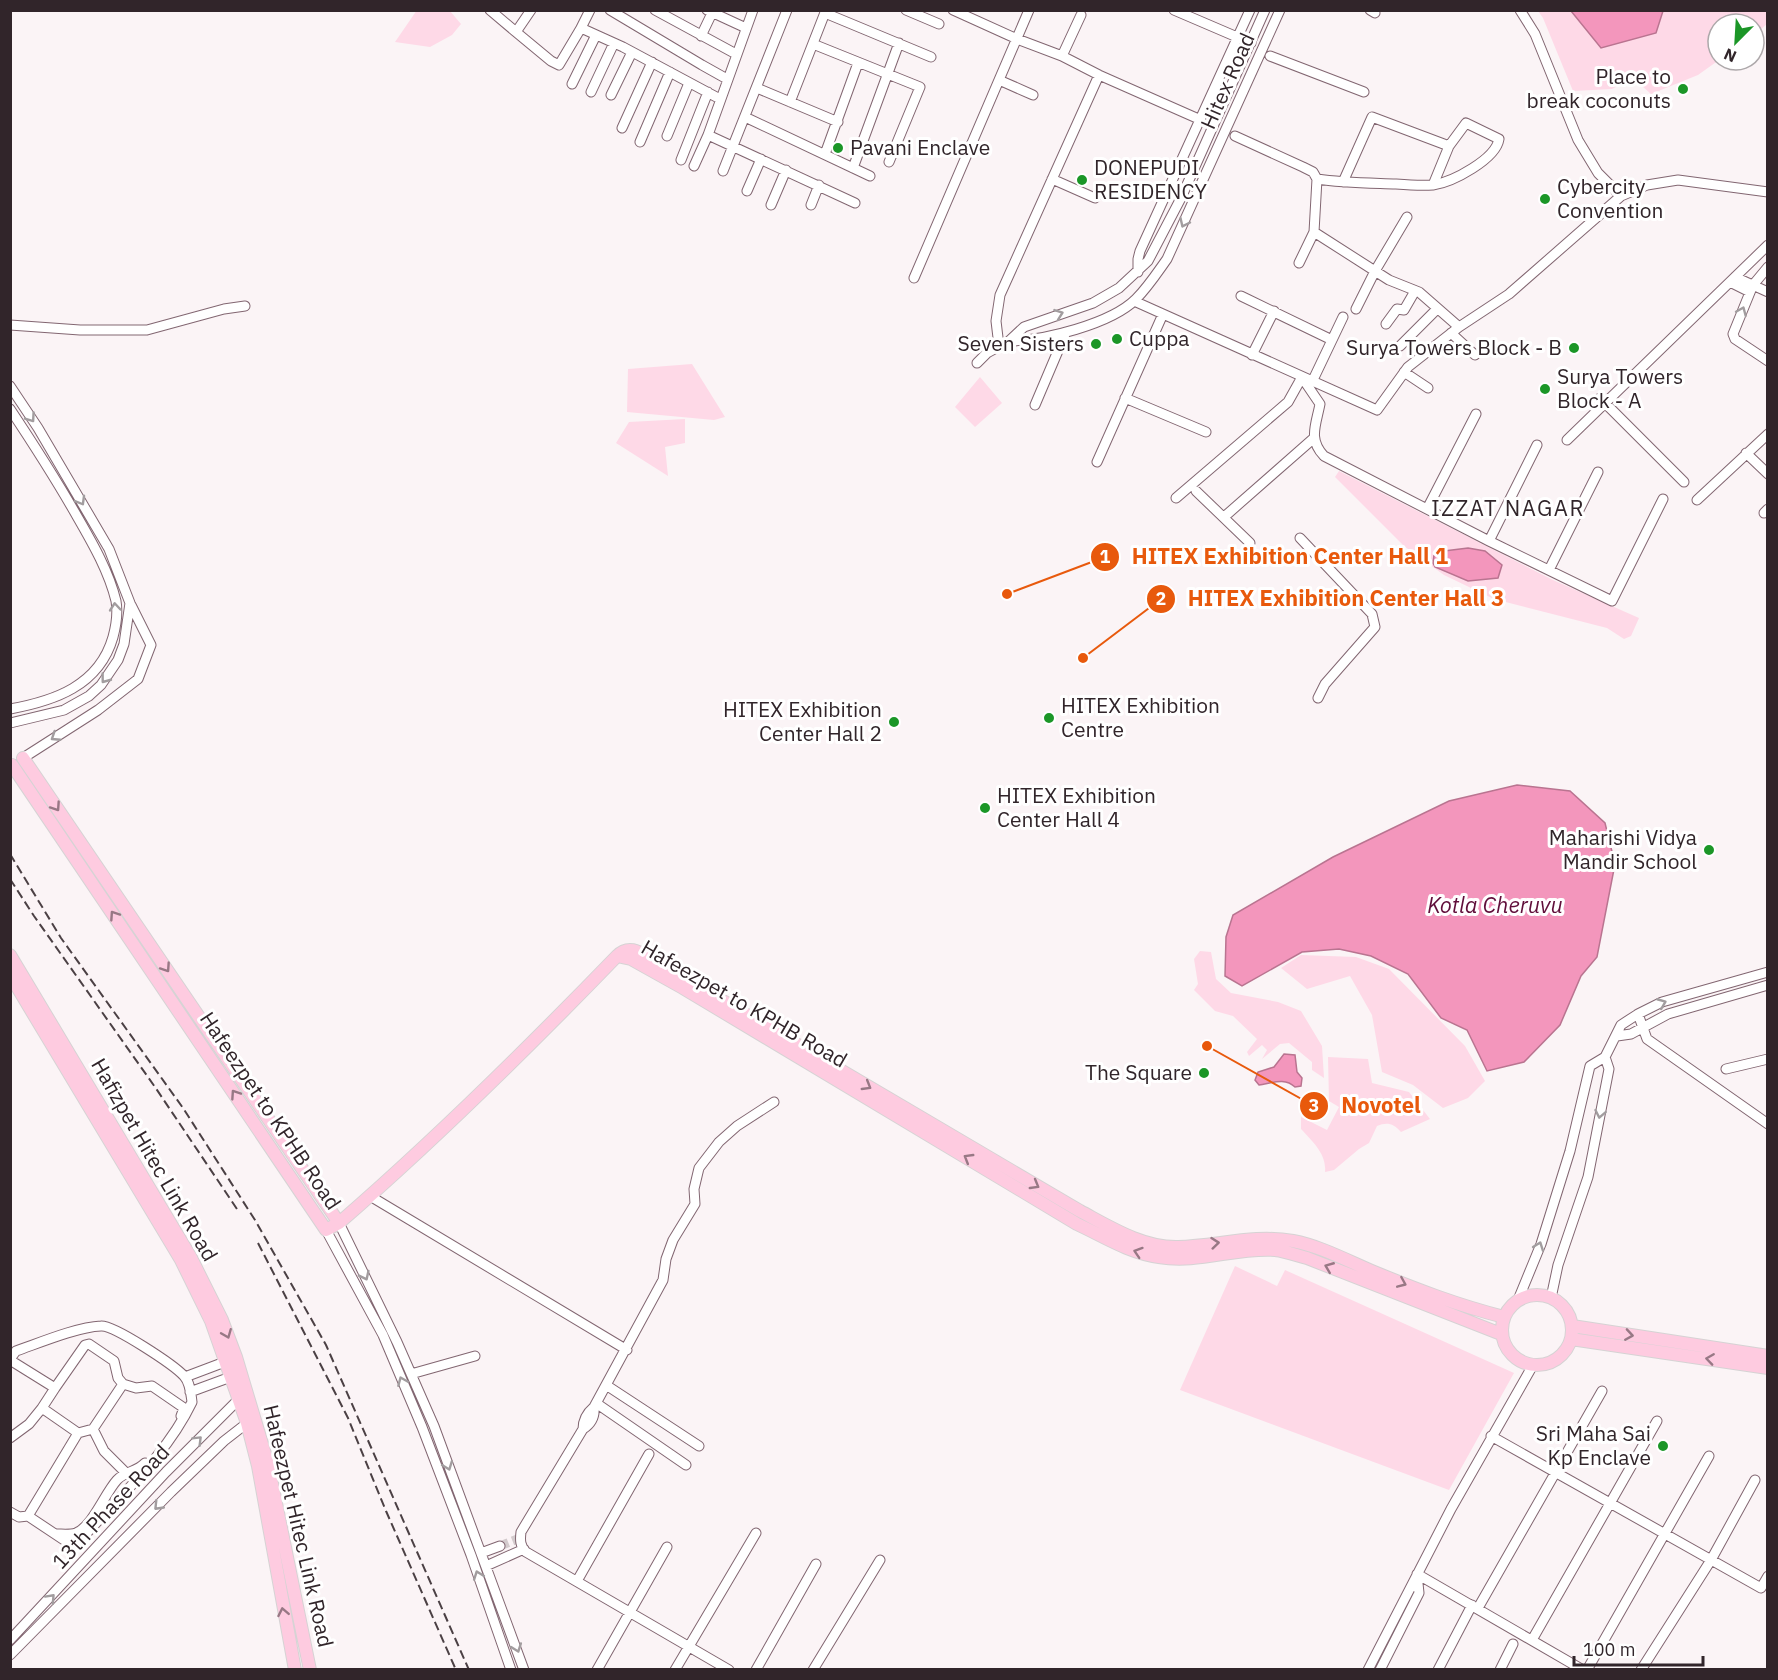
<svg xmlns="http://www.w3.org/2000/svg" width="1778" height="1680" viewBox="0 0 1778 1680" font-family="'IBM Plex Sans',sans-serif">
  <style>
    .green { fill: #fed9e7 }
    .water { fill: #f396bc; stroke: #b97490; stroke-width: 1.5 }
    .lines { fill: none; stroke-linecap: round; stroke-linejoin: round }
    .minor-tunnel { stroke: #d3cbcd; stroke-width: 9; stroke-dasharray: 9 4.5; stroke-linecap: butt }
    .minor-casing { stroke: #826671; stroke-width: 11 }
    .major-casing { stroke: #d6d3d4; stroke-width: 14 }
    .minor { stroke: #fff; stroke-width: 9 }
    .major { stroke: #fecbe0; stroke-width: 12 }
    .rail { stroke: #4b4044; stroke-width: 2; stroke-dasharray: 9 4.5; stroke-linecap: butt }
    .oneway { stroke: #a29d9f }
    .oneway2 { stroke: #987885 }
    .poi-dot { fill: #1b9627; stroke: #fff; stroke-width: 2 }
    .labels { text-anchor: middle; stroke-width: 6; stroke-linejoin: round; paint-order: stroke }
    .poi-label { font-size: 21px; fill: #31252a; stroke: #fff; text-anchor: end }
    .street-label { font-size: 21px; fill: #31252a; stroke: #fff }
    .neighbourhood-label { font-size: 22px; letter-spacing: 1.5px; fill: #31252a; stroke: #fff }
    .water-label { font-size: 22px; font-style: italic; fill: #600e3a; stroke: #fff }
    .leader { fill: none; stroke: #e8590c; stroke-width: 2 }
    .callout-dot { fill: #e8590c; stroke: #fff; stroke-width: 2 }
    .mark-label { font-size: 18px; text-anchor: middle; font-weight: bold; fill: #fff }
    .callout-label { font-size: 22px; text-anchor: middle; font-weight: bold; fill: #e8590c; stroke: #fff; stroke-width: 6; stroke-linejoin: round; paint-order: stroke }
  </style>
  <rect width="100%" height="100%" fill="#fbf4f6"/>
  <!-- green -->
  <path class="green" d="M 417,10 L 450,11 L 461,24 L 452,35 L 430,47 L 395,42 Z
    M 1538,11 L 1767,11 L 1767,24 L 1754,35 L 1754,24 L 1718,24 L 1719,60 L 1698,75 L 1651,94 L 1633,78 L 1612,89 L 1573,91 L 1543,18 Z
    M 692,364 L 725,417 L 714,420 L 627,412 L 628,369 Z
    M 980,377 L 1002,403 L 975,427 L 955,407 Z
    M 685,419 L 685,443 L 665,447 L 668,476 L 616,443 L 629,422 Z
    M 1339,471 L 1553,580 L 1639,618 L 1631,636 L 1624,639 L 1607,628 L 1494,599 L 1444,575 L 1404,546 L 1335,477 Z
    M 1200,951 L 1211,952 L 1216,979 L 1231,993 L 1278,1002 L 1301,1011 L 1322,1046 L 1324,1078 L 1312,1070 L 1312,1062 L 1289,1043 L 1280,1044 L 1262,1059 L 1267,1050 L 1262,1045 L 1249,1056 L 1247,1052 L 1257,1039 L 1233,1016 L 1215,1011 L 1194,990 L 1198,984 L 1194,959 Z
    M 1301,955 L 1356,957 L 1389,969 L 1465,1046 L 1485,1081 L 1468,1098 L 1443,1108 L 1413,1085 L 1382,1072 L 1372,1015 L 1350,976 L 1307,989 L 1281,968 Z
    M 1328,1057 L 1368,1059 L 1372,1083 L 1409,1092 L 1430,1119 L 1401,1132 C 1393,1123 1387,1122 1377,1126 L 1369,1143 L 1359,1149 L 1334,1170 L 1325,1172 C 1327,1154 1312,1141 1301,1129 L 1301,1117 L 1327,1130 L 1339,1107 L 1329,1101 Z
    M 1235,1266 L 1277,1286 L 1285,1270 L 1514,1373 L 1449,1490 L 1180,1390 Z"/>
  <!-- water -->
  <path class="water" d="M 1571,11 L 1663,11 L 1656,33 L 1601,48 Z
    M 1468,548 L 1485,551 L 1502,565 L 1498,578 L 1468,581 L 1435,567 L 1433,563 L 1434,555 L 1444,551 Z
    M 1517,785 L 1570,791 L 1605,823 L 1615,864 L 1597,957 L 1581,976 L 1560,1025 L 1524,1062 L 1487,1071 L 1467,1030 L 1441,1018 L 1408,974 L 1371,956 L 1339,949 L 1302,952 L 1242,986 L 1225,976 L 1226,937 L 1233,915 L 1333,857 L 1449,801 Z
    M 1284,1054 L 1295,1055 L 1297,1072 L 1302,1078 L 1301,1086 L 1295,1087 C 1285,1077 1272,1083 1259,1085 L 1255,1080 L 1258,1072 L 1274,1067 Z"/>
  <g class="lines">
    <!-- minor-tunnel -->
    <path class="minor-tunnel" d="M 500,1546 L 520,1538"/>
    <defs>
      <path id="minor" d="M 490,10 L 516,32 L 531,10
        M 590,10 L 581,28 L 623,47 L 720,99
        M 610,10 L 702,65 L 727,79
        M 655,10 L 736,54
        M 707,10 L 746,28
        M 906,10 L 939,24
        M 953,10 L 1017,39 L 1062,56 L 1099,75 L 1201,120
        M 1174,10 L 1251,43
        M 1370,10 L 1375,13
        M 1520,10 L 1535,34 L 1578,140 L 1598,173 L 1621,196 L 1647,185 L 1678,180 L 1768,192
        M 825,13 L 931,57
        M 516,32 L 551,61 L 559,65 L 581,28
        M 701,36 L 712,13
        M 813,44 L 920,87 L 889,162
        M 1062,56 L 1081,15
        M 1270,56 L 1364,92
        M 999,80 L 1033,95
        M 572,84 L 596,35
        M 757,88 L 838,122
        M 591,92 L 614,43
        M 611,95 L 632,52
        M 790,102 L 826,10
        M 745,117 L 870,176
        M 622,128 L 652,62
        M 708,135 L 855,203
        M 667,136 L 689,83
        M 1235,136 L 1303,167 L 1313,172 L 1317,179 L 1314,232 L 1299,263
        M 640,142 L 670,72
        M 825,154 L 858,63
        M 681,160 L 708,92
        M 694,166 L 708,135 L 753,10
        M 853,168 L 899,43
        M 723,171 L 787,10
        M 1052,179 L 1095,198
        M 1317,179 C 1343,183 1369,183 1396,184 C 1408,185 1421,186 1433,185 C 1453,182 1496,159 1499,139 L 1466,123 L 1449,146 L 1372,117 L 1343,182
        M 1433,185 L 1449,146
        M 747,191 L 761,159
        M 771,205 L 786,170
        M 811,205 L 819,185
        M 1314,232 L 1389,280 L 1419,292 L 1459,327
        M 1768,267 L 1753,285 L 1733,334 L 1735,339 L 1768,361
        M 1138,272 L 1138,259 L 1140,251 L 1250,10
        M 1735,277 L 1768,292
        M 914,278 L 1029,10
        M 1730,282 L 1750,292
        M 1241,296 L 1332,340
        M 1134,301 L 1377,410 L 1408,367 L 1459,327 L 1509,294 L 1621,196
        M 1356,309 L 1375,271 L 1407,217
        M 1386,324 L 1397,309 L 1404,310 L 1415,291
        M 10,325 L 80,330 L 147,330 L 224,309 L 245,306
        M 1451,333 L 1475,355
        M 1009,341 C 1043,341 1111,324 1136,299 C 1148,287 1157,273 1167,259 L 1280,10
        M 999,346 L 996,321 L 1000,295 L 1099,75
        M 1400,346 L 1437,309
        M 1252,355 L 1274,311
        M 977,363 L 987,353 L 1009,341 L 1024,327 L 1093,303 L 1119,288 L 1148,261 L 1181,198 L 1265,10
        M 1404,372 L 1428,388
        M 1303,379 L 1320,404 C 1316,425 1308,439 1324,456 L 1489,541 L 1612,601 L 1663,499
        M 1312,382 L 1343,317
        M 10,386 L 38,428 L 109,549 L 130,603 L 124,644 L 118,660 L 101,685 L 89,696 L 64,710 L 10,723
        M 1125,398 L 1206,432
        M 1600,398 L 1684,482
        M 1035,405 L 1066,332
        M 10,409 C 34,445 57,481 78,518 C 93,544 109,572 116,601 C 118,613 116,626 113,637 C 99,686 54,701 10,709
        M 1567,440 L 1768,245
        M 1746,453 L 1768,474
        M 1097,462 L 1163,314
        M 1196,491 L 1250,543
        M 1176,498 L 1288,402 L 1302,377
        M 1697,500 L 1768,434
        M 1427,509 L 1476,414
        M 1764,513 L 1768,509
        M 1224,517 L 1314,438
        M 1300,538 L 1372,614 L 1375,627 L 1325,684 L 1318,698
        M 1489,541 L 1537,445
        M 1549,570 L 1598,472
        M 23,758 L 98,710 L 138,679 L 151,645 L 131,605
        M 1638,1014 L 1647,1039 L 1768,1124
        M 1617,1036 L 1631,1034 L 1668,1014 L 1768,985
        M 1726,1069 L 1768,1059
        M 370,1196 L 627,1350
        M 339,1223 L 397,1342 L 434,1426 L 524,1670
        M 326,1230 L 383,1335 L 422,1427 L 471,1555 L 511,1670
        M 1551,1298 L 1558,1265 L 1588,1177 L 1609,1069 L 1605,1057
        M 1518,1300 L 1541,1244 L 1570,1151 L 1590,1066 L 1605,1057 L 1621,1025 L 1638,1014 L 1662,1002 L 1768,972
        M 10,1359 L 16,1351 C 39,1343 77,1327 101,1326 C 114,1325 174,1365 184,1376 C 190,1382 191,1394 192,1402 C 167,1454 123,1493 85,1535 C 77,1539 72,1542 64,1540 L 28,1516 L 19,1517 L 10,1512
        M 10,1360 L 55,1388 L 42,1408 L 78,1433
        M 411,1374 L 475,1356
        M 185,1377 L 230,1360
        M 606,1385 L 699,1446
        M 55,1388 L 85,1345 L 89,1344 L 114,1361 L 118,1378 L 123,1384 L 136,1388 L 152,1386 L 184,1408 L 181,1416
        M 190,1392 L 236,1375
        M 596,1403 L 686,1465
        M 93,1429 L 104,1451 L 126,1473
        M 583,1429 C 591,1424 595,1417 594,1407
        M 1491,1436 L 1761,1588 L 1768,1576
        M 10,1438 L 29,1424 L 42,1408
        M 28,1516 L 78,1433 L 93,1429 L 123,1384
        M 57,1534 C 62,1534 70,1535 76,1533 C 92,1527 105,1493 117,1480 C 125,1471 137,1472 145,1463
        M 481,1553 L 500,1546
        M 486,1566 L 524,1549
        M 1417,1574 L 1583,1670
        M 577,1581 L 649,1454
        M 1478,1608 L 1602,1391
        M 10,1640 L 166,1472 L 242,1396
        M 1532,1640 L 1657,1421
        M 10,1655 L 171,1492 L 224,1441 L 251,1420
        M 597,1670 L 667,1547
        M 675,1670 L 756,1533
        M 729,1670 L 526,1552 C 520,1546 520,1540 521,1532 L 583,1429 C 583,1420 587,1413 594,1407 L 663,1280 L 666,1259 L 673,1240 L 695,1204 L 694,1189 L 699,1168 L 719,1142 L 737,1126 L 774,1102
        M 756,1670 L 816,1564
        M 813,1670 L 880,1560
        M 1368,1670 L 1451,1509 L 1533,1365
        M 1380,1670 L 1419,1593 L 1417,1574
        M 1438,1670 L 1472,1605
        M 1500,1670 L 1513,1644
        M 1587,1670 L 1709,1456
        M 1641,1670 L 1711,1560 L 1755,1480"/>
      <path id="major" d="M 23,758 L 339,1223
        M 10,766 L 12,765 L 326,1230 L 339,1223 C 436,1139 527,1049 617,956 C 628,945 638,951 650,958 L 1080,1211 C 1110,1227 1143,1248 1178,1247 C 1217,1246 1254,1234 1293,1241 C 1320,1246 1348,1261 1374,1272 C 1418,1290 1457,1305 1504,1317
        M 10,955 L 190,1256 L 222,1320 L 236,1357 L 268,1464 L 310,1670
        M 617,956 L 631,959 L 683,988 L 1077,1224 C 1103,1236 1129,1253 1159,1257 C 1198,1264 1236,1247 1275,1250 C 1285,1251 1296,1255 1307,1258 L 1501,1334
        M 10,975 L 181,1260 L 211,1321 L 247,1423 L 258,1466 L 295,1670
        M1502 1330a35 35 0 1 1 70 0a35 35 0 1 1-70 0Z
        M 1572,1326 L 1768,1356
        M 1571,1339 L 1768,1368"/>
    </defs>
    <!-- minor casing -->
    <use href="#minor" class="minor-casing"/>
    <!-- major casing -->
    <use href="#major" class="major-casing"/>
    <!-- minor -->
    <use href="#minor" class="minor"/>
    <!-- major -->
    <use href="#major" class="major"/>
    <!-- rail -->
    <path class="rail" d="M 10,854 L 61,938 L 183,1108 L 255,1220 L 326,1345 L 469,1670
      M 10,879 L 34,916 L 155,1087 L 239,1212
      M 258,1243 L 348,1418 L 386,1511 L 456,1670"/>
  </g>
  <!-- one-way arrows -->
  <defs><path id="oneway-chevron" d="M-2-3.5L2.5 0L-2 3.5" fill="none" stroke-width="1.6" stroke-linecap="round" stroke-linejoin="round" transform="scale(1.5)"/></defs>
  <g class="oneway">
    <use href="#oneway-chevron" transform="translate(1184 223) rotate(115)"/>
    <use href="#oneway-chevron" transform="translate(1742 311) rotate(-67)"/>
    <use href="#oneway-chevron" transform="translate(1059 314) rotate(-20)"/>
    <use href="#oneway-chevron" transform="translate(31 418) rotate(55)"/>
    <use href="#oneway-chevron" transform="translate(81 501) rotate(60)"/>
    <use href="#oneway-chevron" transform="translate(115 607) rotate(-95)"/>
    <use href="#oneway-chevron" transform="translate(105 679) rotate(127)"/>
    <use href="#oneway-chevron" transform="translate(55 737) rotate(147)"/>
    <use href="#oneway-chevron" transform="translate(1662 1003) rotate(-22)"/>
    <use href="#oneway-chevron" transform="translate(1600 1114) rotate(101)"/>
    <use href="#oneway-chevron" transform="translate(1539 1246) rotate(-70)"/>
    <use href="#oneway-chevron" transform="translate(365 1276) rotate(64)"/>
    <use href="#oneway-chevron" transform="translate(402 1381) rotate(-113)"/>
    <use href="#oneway-chevron" transform="translate(198 1440) rotate(-45)"/>
    <use href="#oneway-chevron" transform="translate(448 1466) rotate(69)"/>
    <use href="#oneway-chevron" transform="translate(158 1506) rotate(134)"/>
    <use href="#oneway-chevron" transform="translate(478 1575) rotate(-110)"/>
    <use href="#oneway-chevron" transform="translate(51 1598) rotate(-47)"/>
    <use href="#oneway-chevron" transform="translate(517 1648) rotate(70)"/>
  </g>
  <g class="oneway2">
    <use href="#oneway-chevron" transform="translate(56 807) rotate(56)"/>
    <use href="#oneway-chevron" transform="translate(114 915) rotate(-124)"/>
    <use href="#oneway-chevron" transform="translate(166 968) rotate(56)"/>
    <use href="#oneway-chevron" transform="translate(867 1086) rotate(31)"/>
    <use href="#oneway-chevron" transform="translate(235 1094) rotate(-124)"/>
    <use href="#oneway-chevron" transform="translate(968 1158) rotate(-149)"/>
    <use href="#oneway-chevron" transform="translate(1035 1185) rotate(30)"/>
    <use href="#oneway-chevron" transform="translate(1215 1243) rotate(-6)"/>
    <use href="#oneway-chevron" transform="translate(1138 1252) rotate(-162)"/>
    <use href="#oneway-chevron" transform="translate(1329 1267) rotate(-158)"/>
    <use href="#oneway-chevron" transform="translate(1402 1283) rotate(23)"/>
    <use href="#oneway-chevron" transform="translate(227 1334) rotate(68)"/>
    <use href="#oneway-chevron" transform="translate(1629 1335) rotate(9)"/>
    <use href="#oneway-chevron" transform="translate(1710 1359) rotate(-172)"/>
    <use href="#oneway-chevron" transform="translate(283 1612) rotate(-101)"/>
  </g>
  <!-- markers -->
  <g class="poi-dot">
    <circle cx="1683" cy="89" r="6"/>
    <circle cx="838" cy="148" r="6"/>
    <circle cx="1082" cy="180" r="6"/>
    <circle cx="1545" cy="199" r="6"/>
    <circle cx="1117" cy="339" r="6"/>
    <circle cx="1096" cy="344" r="6"/>
    <circle cx="1574" cy="348" r="6"/>
    <circle cx="1545" cy="389" r="6"/>
    <circle cx="1049" cy="718" r="6"/>
    <circle cx="894" cy="722" r="6"/>
    <circle cx="985" cy="808" r="6"/>
    <circle cx="1709" cy="850" r="6"/>
    <circle cx="1204" cy="1073" r="6"/>
    <circle cx="1663" cy="1446" r="6"/>
  </g>
  <g class="labels">
    <!-- poi labels -->
    <g class="poi-label">
      <text x="1671" y="84">Place to<tspan x="1671" dy="24">break coconuts</tspan></text>
      <text x="850" y="155" text-anchor="start">Pavani Enclave</text>
      <text x="1094" y="175" text-anchor="start">DONEPUDI<tspan x="1094" dy="24">RESIDENCY</tspan></text>
      <text x="1557" y="194" text-anchor="start">Cybercity<tspan x="1557" dy="24">Convention</tspan></text>
      <text x="1129" y="346" text-anchor="start">Cuppa</text>
      <text x="1084" y="351">Seven Sisters</text>
      <text x="1562" y="355">Surya Towers Block - B</text>
      <text x="1557" y="384" text-anchor="start">Surya Towers<tspan x="1557" dy="24">Block - A</tspan></text>
      <text x="1061" y="713" text-anchor="start">HITEX Exhibition<tspan x="1061" dy="24">Centre</tspan></text>
      <text x="882" y="717">HITEX Exhibition<tspan x="882" dy="24">Center Hall 2</tspan></text>
      <text x="997" y="803" text-anchor="start">HITEX Exhibition<tspan x="997" dy="24">Center Hall 4</tspan></text>
      <text x="1697" y="845">Maharishi Vidya<tspan x="1697" dy="24">Mandir School</tspan></text>
      <text x="1192" y="1080">The Square</text>
      <text x="1651" y="1441">Sri Maha Sai<tspan x="1651" dy="24">Kp Enclave</tspan></text>
    </g>
    <!-- street labels -->
    <g class="street-label">
      <text transform="translate(1228 81) rotate(-66)" y="7">Hitex Road</text>
      <text transform="translate(744 1004) rotate(30)" y="7">Hafeezpet to KPHB Road</text>
      <text transform="translate(270 1111) rotate(56)" y="7">Hafeezpet to KPHB Road</text>
      <text transform="translate(154 1160) rotate(60)" y="7">Hafizpet Hitec Link Road</text>
      <text transform="translate(111 1507) rotate(-47)" y="7">13th Phase Road</text>
      <text transform="translate(298 1526) rotate(77)" y="7">Hafeezpet Hitec Link Road</text>
    </g>
    <!-- neighbourhood labels -->
    <g class="neighbourhood-label">
      <text x="1508" y="516">IZZAT NAGAR</text>
    </g>
    <!-- water labels -->
    <g class="water-label">
      <text x="1495" y="913">Kotla Cheruvu</text>
    </g>
  </g>
  <!-- callouts -->
  <path class="leader" d="M1007 594L1105 557M1083 658L1161 599M1207 1046L1314 1106"/>
  <g class="callout-dot">
    <circle cx="1007" cy="594" r="6"/>
    <circle cx="1083" cy="658" r="6"/>
    <circle cx="1207" cy="1046" r="6"/>
    <circle cx="1105" cy="557" r="15"/>
    <circle cx="1161" cy="599" r="15"/>
    <circle cx="1314" cy="1106" r="15"/>
  </g>
  <g class="mark-label">
    <text x="1105" y="563">1</text>
    <text x="1161" y="605">2</text>
    <text x="1314" y="1112">3</text>
  </g>
  <g class="callout-label">
    <text x="1290" y="564">HITEX Exhibition Center Hall 1</text>
    <text x="1346" y="606">HITEX Exhibition Center Hall 3</text>
    <text x="1381" y="1113">Novotel</text>
  </g>
  <!-- border -->
  <rect width="1778" height="1680" fill="none" stroke="#31252a" stroke-width="24"/>
  <!-- north arrow -->
  <g transform="translate(1736 42) rotate(204)"><circle r="28" fill="#ffffff" stroke="#ada8aa" stroke-width="1.5"/>
  <path d="M0-4.5L10 22L0 15L-10 22Z" fill="#1b9627"/>
  <text y="-9" font-size="16" font-weight="bold" text-anchor="middle" fill="#31252a">N</text>
  </g>
  <!-- scale -->
  <path d="M1574 1656v9h129v-9" fill="none" stroke="#31252a" stroke-width="3"/>
  <text x="1583" y="1656" font-size="18" fill="#31252a" stroke="#ffffff" stroke-width="4.5" paint-order="stroke">100 m</text>
</svg>
